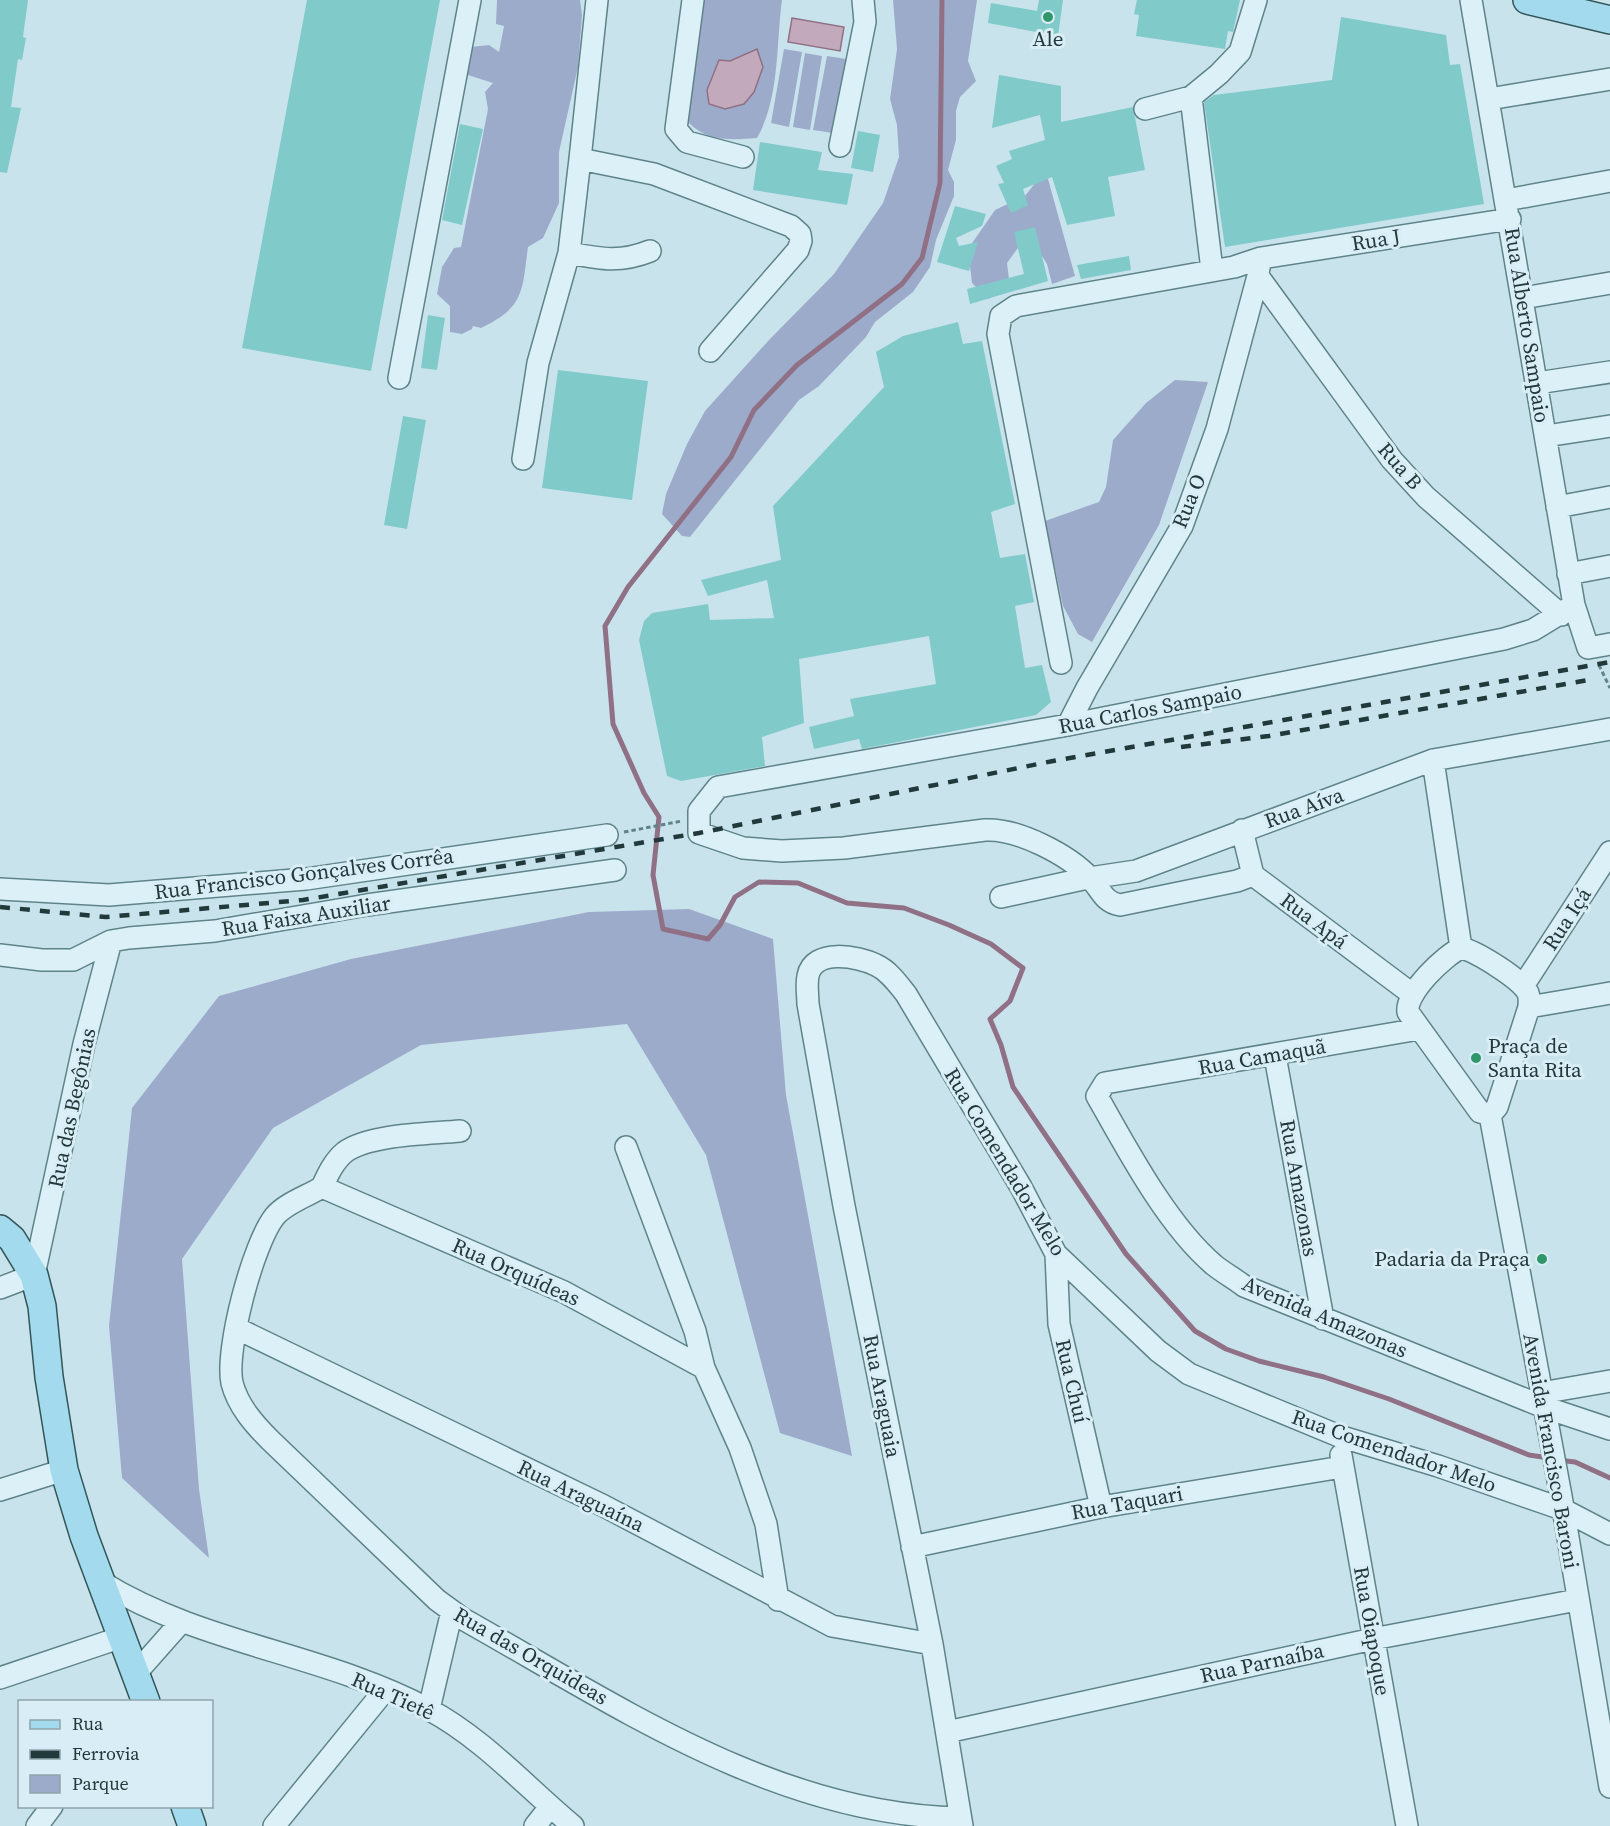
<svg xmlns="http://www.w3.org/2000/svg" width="1610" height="1826" viewBox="0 0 1610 1826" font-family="'Source Serif 4',serif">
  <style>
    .green { fill: #9dabcb }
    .water { fill: #c2a9bb; stroke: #907085; stroke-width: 1.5 }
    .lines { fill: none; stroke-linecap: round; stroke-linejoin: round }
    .stream { stroke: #907085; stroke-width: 5 }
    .building { fill: #80caca }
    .minor-casing { stroke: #5e8489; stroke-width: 24 }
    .major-casing { stroke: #325657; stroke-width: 30 }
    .path { stroke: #5e8489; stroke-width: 3; stroke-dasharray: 4.5 3; stroke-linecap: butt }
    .minor { stroke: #dcf0f8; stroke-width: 21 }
    .major { stroke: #a3daee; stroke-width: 27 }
    .rail { stroke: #21393a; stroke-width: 4.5; stroke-dasharray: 10 10; stroke-linecap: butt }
    .poi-dot { fill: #30966b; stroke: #d8edf5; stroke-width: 2 }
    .labels { text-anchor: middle; stroke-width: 6; stroke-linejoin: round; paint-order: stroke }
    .poi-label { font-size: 21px; fill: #21393a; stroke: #d8edf5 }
    .street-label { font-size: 21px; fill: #21393a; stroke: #d8edf5 }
  </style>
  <rect width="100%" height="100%" fill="#c9e3ed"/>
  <!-- green -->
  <path class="green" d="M 497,0 L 580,0 L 582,15 L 578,67 L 559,152 L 559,203 L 543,238 L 528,247 C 522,291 525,307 481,328 L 473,326 L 472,329 L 462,334 L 450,332 L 450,306 L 437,294 L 442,267 L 454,248 L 461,247 L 488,109 L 485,92 L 493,83 L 468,75 L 464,64 L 471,47 L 489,45 L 499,52 L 504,26 L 496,24 Z
    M 701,0 L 782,0 C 776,44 780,98 757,138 C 731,140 708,142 689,123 L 689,89 Z
    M 893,0 L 977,0 L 968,61 L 976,81 L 960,97 L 956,111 L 956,140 L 948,170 L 954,182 L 954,196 L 936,240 L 930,267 L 913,292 L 875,322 L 866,337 L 819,386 L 799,400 L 690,537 L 682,536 L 662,514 L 666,494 L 687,444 L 705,411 L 769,340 L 834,274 L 883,203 L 899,157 L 897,125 L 890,99 L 897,49 Z
    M 784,49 L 802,52 L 789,127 L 771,123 Z
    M 805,53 L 822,56 L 810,130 L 793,127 Z
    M 827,56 L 846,59 L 833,133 L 813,130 Z
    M 1039,178 L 1048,179 L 1075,276 L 1052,284 L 1047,264 L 1028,234 L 1007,263 L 1010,287 L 988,299 L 972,283 L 968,249 L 995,210 L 1025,196 Z
    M 1175,380 L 1208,382 L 1159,525 L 1092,642 L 1078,634 L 1063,606 L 1045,521 L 1099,502 L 1106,487 L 1113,440 L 1146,403 Z
    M 689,909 L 773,939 L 786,1095 L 852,1456 L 780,1433 L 706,1155 L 627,1024 L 421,1045 L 273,1128 L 182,1259 L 199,1489 L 209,1558 L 122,1478 L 109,1326 L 132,1108 L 219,996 L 351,959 L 589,912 Z"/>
  <!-- water -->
  <path class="water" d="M 792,18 L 844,27 L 840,51 L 788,42 Z
    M 757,49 L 763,67 L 754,92 L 744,104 L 725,109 L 709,104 L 707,90 L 719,60 L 730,61 Z"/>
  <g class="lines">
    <!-- stream -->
    <path class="stream" d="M 942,0 L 940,183 L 922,258 L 902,284 L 797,365 L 754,410 L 731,457 L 628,587 L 605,626 L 613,724 L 644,793 L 659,817 L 653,875 L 663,929 L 708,939 L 720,925 L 735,897 L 759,882 L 798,883 L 847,903 L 904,908 L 949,925 L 991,944 L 1023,968 L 1010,1001 L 990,1019 L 1001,1045 L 1013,1087 L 1126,1254 L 1195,1331 L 1226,1349 L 1259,1361 L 1324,1377 L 1389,1399 L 1529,1455 L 1549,1458
      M 1558,1460 L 1575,1462 L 1610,1478"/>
  </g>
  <!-- building -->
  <path class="building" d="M 0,0 L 28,0 L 23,37 L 26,38 L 22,60 L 18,59 L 11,107 L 21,108 L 7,173 L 0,172 Z
    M 307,0 L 440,0 L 371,371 L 242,348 Z
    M 1039,0 L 1063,0 L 1058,36 L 988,23 L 991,3 L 1037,11 Z
    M 1137,0 L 1240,0 L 1233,32 L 1228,31 L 1225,49 L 1136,36 L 1139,15 L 1134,14 Z
    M 1341,17 L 1446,35 L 1450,65 L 1460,64 L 1484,204 L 1225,247 L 1204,102 L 1214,95 L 1332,80 Z
    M 999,75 L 1061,86 L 1061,122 L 1133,107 L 1145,170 L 1108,177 L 1115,216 L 1067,225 L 1052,177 L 1023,189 L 1028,205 L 1011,213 L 998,184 L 1004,183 L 996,166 L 1012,159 L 1009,151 L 1045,140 L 1040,115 L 992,128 Z
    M 460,124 L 483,129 L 462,225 L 442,220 Z
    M 858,131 L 880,135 L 873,172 L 851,168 Z
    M 760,142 L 822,152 L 818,170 L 853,174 L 847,205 L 753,190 Z
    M 955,206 L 986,214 L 982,226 L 956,238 L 959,246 L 978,242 L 969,271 L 937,262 Z
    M 1035,227 L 1048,281 L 970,304 L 967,289 L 1024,274 L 1014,232 Z
    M 1129,256 L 1131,270 L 1081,279 L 1077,265 Z
    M 428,315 L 445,318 L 437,370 L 421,368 Z
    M 958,322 L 963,344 L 982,341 L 1015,504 L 991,512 L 1000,558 L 1025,554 L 1034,602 L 1015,606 L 1025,668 L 1042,665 L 1051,702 L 1036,715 L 862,749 L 859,739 L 814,749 L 809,727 L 854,716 L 850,699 L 936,684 L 929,636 L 799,659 L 804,723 L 762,737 L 765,766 L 681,781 L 667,776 L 639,640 L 644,621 L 652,613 L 708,604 L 710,620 L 774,618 L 767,580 L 708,596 L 701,580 L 781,560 L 773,506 L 884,387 L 876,352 L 903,336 Z
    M 558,370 L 648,381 L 632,500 L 542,488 Z
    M 403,416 L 426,420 L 407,529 L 384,525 Z"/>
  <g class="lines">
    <defs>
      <path id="minor" d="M 597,0 L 580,159 L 654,174 L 791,226 L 800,234 L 801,241 L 798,250 L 710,351
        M 693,0 L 676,129 L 687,142 L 743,157
        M 1471,0 L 1574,605 L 1588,648 L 1610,644
        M 1489,99 L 1610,79
        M 1145,109 L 1191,97
        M 840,146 L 865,22 L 863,0
        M 1506,200 L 1610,181
        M 569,253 C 601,259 620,263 650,251
        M 1212,270 L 1191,97 L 1219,74 L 1240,52 L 1256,0
        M 1258,273 L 1261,258 L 1510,219
        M 1523,298 L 1610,283
        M 399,378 L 470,0
        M 1537,383 L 1610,372
        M 1546,436 L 1610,426
        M 523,459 L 538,363 L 569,253 L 580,159
        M 1557,507 L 1610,497
        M 1568,574 L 1610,566
        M 1061,663 L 998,334 L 1001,316 L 1016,306 L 1234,267 L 1261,258
        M 1068,725 L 1087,688 L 1182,526 L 1217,429 L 1258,276 L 1392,460 L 1426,497 L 1561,615
        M 1433,760 L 1461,948
        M 1242,830 L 1253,875 L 1412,994
        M 1253,875 L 1237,881 L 1120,905 C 1103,902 1101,889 1090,878 C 1069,855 1017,828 985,830 L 844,848 L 782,851 L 743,848 L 699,833 L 699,811 L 718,787 L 1068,725 L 1504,639 L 1533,630 L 1574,605
        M 0,889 L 109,895 L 306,879 L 607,835
        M 1001,897 L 1083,879 L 1136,871 L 1433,760 L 1610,729
        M 1461,948 C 1476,951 1521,979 1528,993 C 1530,998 1529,1002 1529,1007 L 1497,1107 L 1490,1115 L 1480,1112 L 1408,1012 C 1405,993 1445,955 1461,948 Z
        M 0,955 L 42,960 L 73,960 L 111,941 L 129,938 L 215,931 L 367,905 L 615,870
        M 1523,986 L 1610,852
        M 1529,1007 L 1610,993
        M 1419,1029 L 1105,1083 L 1097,1096 C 1127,1149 1167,1225 1214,1265 C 1224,1273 1235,1279 1244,1286 L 1544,1407 L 1610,1429
        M 1275,1056 L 1323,1319
        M 1490,1115 L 1561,1496 L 1610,1787
        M 626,1147 L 695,1331 L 704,1368 L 740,1448 L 766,1524 L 778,1600
        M 322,1187 C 308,1196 286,1203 275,1216 C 253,1243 225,1350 232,1383 C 238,1406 254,1424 270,1440 L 437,1600 L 463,1619 C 618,1706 777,1815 960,1818
        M 322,1187 L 564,1292 L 704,1368
        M 322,1187 C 328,1174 334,1161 345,1152 C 370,1134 429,1134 460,1131
        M 1056,1254 L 1059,1324 L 1101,1507
        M 0,1288 L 34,1275 L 84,1044 L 111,941
        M 236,1328 L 604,1506 L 832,1626 L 932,1644
        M 1541,1393 L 1610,1381
        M 1341,1455 L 1407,1826
        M 0,1490 L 64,1470
        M 912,1547 L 1101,1507 L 1342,1467
        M 103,1583 C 202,1644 325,1654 428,1709 C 484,1739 525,1786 573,1826
        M 136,1673 L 182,1621
        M 0,1678 L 122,1637
        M 429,1709 L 452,1611
        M 947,1732 L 1373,1639 L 1577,1600
        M 37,1826 L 52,1806
        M 274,1826 L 385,1690
        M 535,1826 L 550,1807
        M 962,1826 L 932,1644 L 844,1206 L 808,1004 C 808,996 806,985 808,976 C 813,948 858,956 876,965 C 889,971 898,984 906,994 L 1021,1187 L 1056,1254 L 1158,1351 L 1189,1374 L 1339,1436 L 1438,1466 L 1562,1509 L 1610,1534"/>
      <path id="major" d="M 1527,0 L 1610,20
        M 0,1229 L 12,1239 L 34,1275 L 42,1306 L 49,1377 L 64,1470 L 84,1536 L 146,1702
        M 185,1806 L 192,1826"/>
    </defs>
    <!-- minor casing -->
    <use href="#minor" class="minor-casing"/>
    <!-- major casing -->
    <use href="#major" class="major-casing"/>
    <!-- path -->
    <path class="path" d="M 1599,665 L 1610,688
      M 624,832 L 682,821"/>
    <!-- minor -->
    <use href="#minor" class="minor"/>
    <!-- major -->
    <use href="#major" class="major"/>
    <!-- rail -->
    <path class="rail" d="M 1181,747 L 1269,736 L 1594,679
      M 0,907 L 106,917 L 303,900 L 699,833 L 1053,761 L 1610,662"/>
  </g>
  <!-- markers -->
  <g class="poi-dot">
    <circle cx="1048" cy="17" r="6"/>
    <circle cx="1476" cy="1058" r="6"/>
    <circle cx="1542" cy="1259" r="6"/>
  </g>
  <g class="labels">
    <!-- poi labels -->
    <g class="poi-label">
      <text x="1048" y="46">Ale</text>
      <text x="1488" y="1053" text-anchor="start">Praça de<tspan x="1488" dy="24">Santa Rita</tspan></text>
      <text x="1530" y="1266" text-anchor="end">Padaria da Praça</text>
    </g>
    <!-- street labels -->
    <g class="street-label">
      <text transform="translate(1376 240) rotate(-9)" y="7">Rua J</text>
      <text transform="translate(1527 325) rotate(81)" y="7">Rua Alberto Sampaio</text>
      <text transform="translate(1400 466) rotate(49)" y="7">Rua B</text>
      <text transform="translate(1189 501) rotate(-68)" y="7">Rua O</text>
      <text transform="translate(1150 709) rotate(-11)" y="7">Rua Carlos Sampaio</text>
      <text transform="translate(1304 808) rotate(-20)" y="7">Rua Aíva</text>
      <text transform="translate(304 874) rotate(-7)" y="7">Rua Francisco Gonçalves Corrêa</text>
      <text transform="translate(306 916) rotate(-9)" y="7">Rua Faixa Auxiliar</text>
      <text transform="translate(1567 919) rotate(-57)" y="7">Rua Içá</text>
      <text transform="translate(1314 921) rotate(37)" y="7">Rua Apá</text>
      <text transform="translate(1262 1057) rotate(-10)" y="7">Rua Camaquã</text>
      <text transform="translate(72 1108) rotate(-78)" y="7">Rua das Begônias</text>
      <text transform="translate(1005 1162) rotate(59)" y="7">Rua Comendador Melo</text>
      <text transform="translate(1299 1188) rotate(80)" y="7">Rua Amazonas</text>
      <text transform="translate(516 1272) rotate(24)" y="7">Rua Orquídeas</text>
      <text transform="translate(1325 1317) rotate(23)" y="7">Avenida Amazonas</text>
      <text transform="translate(1072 1381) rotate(77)" y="7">Rua Chuí</text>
      <text transform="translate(882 1396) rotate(79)" y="7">Rua Araguaia</text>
      <text transform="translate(1394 1451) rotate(19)" y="7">Rua Comendador Melo</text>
      <text transform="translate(1551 1451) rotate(80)" y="7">Avenida Francisco Baroni</text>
      <text transform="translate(581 1496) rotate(26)" y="7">Rua Araguaína</text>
      <text transform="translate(1127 1503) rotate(-10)" y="7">Rua Taquari</text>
      <text transform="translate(1372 1631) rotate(80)" y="7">Rua Oiapoque</text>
      <text transform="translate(531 1656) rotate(30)" y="7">Rua das Orquideas</text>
      <text transform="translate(1262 1663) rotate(-12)" y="7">Rua Parnaíba</text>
      <text transform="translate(393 1696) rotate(24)" y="7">Rua Tietê</text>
    </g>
  </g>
  <!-- legend -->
  <rect x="18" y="1700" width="195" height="108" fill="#d8edf5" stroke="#8fa5aa" stroke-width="1.5"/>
  <rect x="30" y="1720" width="30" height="9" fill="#a3daee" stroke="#8fa5aa" stroke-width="1.5"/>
  <text x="72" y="1730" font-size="18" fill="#21393a">Rua</text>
  <rect x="30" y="1750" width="30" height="9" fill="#21393a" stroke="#8fa5aa" stroke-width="1.5"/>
  <text x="72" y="1760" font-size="18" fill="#21393a">Ferrovia</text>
  <rect x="30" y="1775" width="30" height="18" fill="#9dabcb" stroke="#8fa5aa" stroke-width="1.5"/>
  <text x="72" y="1790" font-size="18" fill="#21393a">Parque</text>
</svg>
